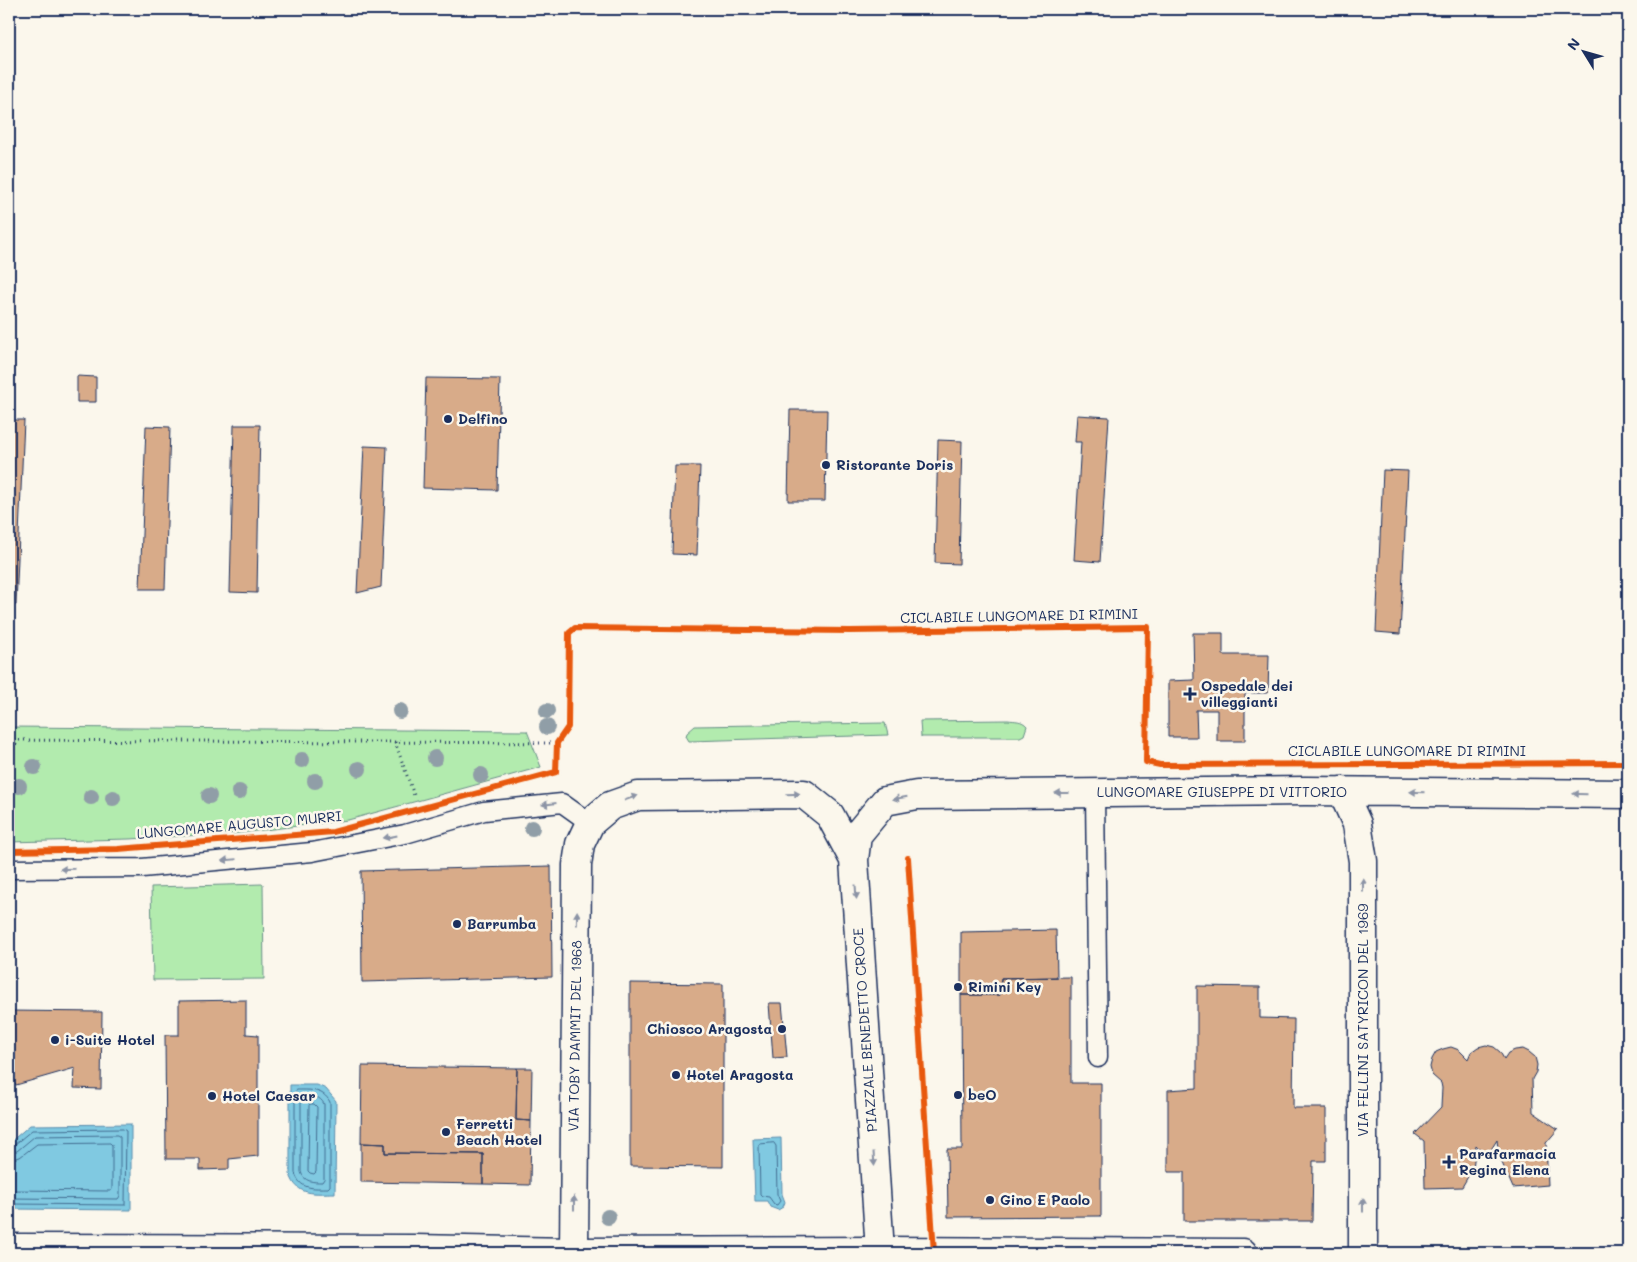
<svg xmlns="http://www.w3.org/2000/svg" width="1637" height="1262" viewBox="0 0 1637 1262" font-family="Mali,sans-serif">
  <style>
    .green { fill: #b2ebae; stroke: #668d86 }
    .water { fill: #80c9e1; stroke: #588bad }
    .lines { fill: none; stroke-linecap: round; stroke-linejoin: round }
    .shore { stroke: #436d92; stroke-width: 1 }
    .building { fill: #d8ab89; stroke: #1b2f5e }
    .lane-casing { stroke: #1b2f5e; stroke-width: 21 }
    .street-casing { stroke: #1b2f5e; stroke-width: 31 }
    .secondary-casing { stroke: #1b2f5e; stroke-width: 31 }
    .path { stroke: #1b2f5e; stroke-width: 3; stroke-dasharray: 1 4; stroke-linecap: butt }
    .lane { stroke: #fbf7ec; stroke-width: 18 }
    .street { stroke: #fbf7ec; stroke-width: 28 }
    .secondary { stroke: #fbf7ec; stroke-width: 28 }
    .cycleway-casing { stroke: #fbf7ec; stroke-width: 9 }
    .cycleway { stroke: #e8590c; stroke-width: 6 }
    .tree { fill: #909ea7 }
    .oneway { fill: #8b93a5 }
    .poi-dot { fill: #1b2f5e; stroke: #fbf7ec; stroke-width: 2 }
    .labels { text-anchor: middle; stroke-width: 5; stroke-linejoin: round; paint-order: stroke }
    .poi-label { font-size: 14px; font-weight: bold; fill: #1b2f5e; stroke: #fbf7ec; text-anchor: start }
    .street-label { font-size: 14px; fill: #1b2f5e; stroke: #fbf7ec }
  </style>
  <rect width="100%" height="100%" fill="#fbf7ec"/>
  <filter id="ink" filterUnits="userSpaceOnUse"><feTurbulence type="fractalNoise" baseFrequency=".02" numOctaves="2"/><feDisplacementMap in="SourceGraphic" scale="10" xChannelSelector="R" yChannelSelector="G"/><feConvolveMatrix kernelMatrix="1 2 1 2 8 2 1 2 1" color-interpolation-filters="sRGB"/></filter>
  <g filter="url(#ink)">
    <!-- green -->
    <path class="green" d="M 1008,720 C 1015,721 1022,720 1027,726 L 1024,735 L 1020,737 L 921,737 L 920,721 Z
      M 885,723 L 888,735 L 689,741 L 686,736 L 687,733 L 695,726 Z
      M 9,727 L 527,731 L 541,767 L 348,820 L 239,833 L 129,839 L 9,842 Z
      M 263,884 L 264,979 L 153,980 L 151,887 Z"/>
    <!-- water -->
    <path class="water" d="M 290,1085 L 317,1085 L 326,1089 L 336,1101 L 335,1193 C 315,1193 297,1197 290,1174 Z
      M 131,1124 L 131,1210 L 9,1209 L 9,1143 L 30,1125 Z
      M 781,1138 L 782,1194 L 785,1202 L 783,1207 L 778,1210 L 770,1207 L 767,1201 L 755,1201 L 753,1139 Z"/>
    <g class="lines">
      <!-- shore -->
      <path class="shore" d="M 297,1090 C 311,1090 323,1089 330,1102 L 330,1186 L 328,1188 C 313,1188 300,1190 295,1173 L 295,1093 Z
        M 304,1096 C 313,1096 320,1096 324,1104 L 324,1179 L 322,1182 C 313,1182 304,1182 301,1172 L 301,1099 Z
        M 310,1104 L 314,1104 L 317,1107 L 316,1172 L 314,1174 L 310,1173 L 308,1171 L 309,1106 Z
        M 774,1143 L 776,1146 L 777,1194 L 780,1201 L 777,1205 L 774,1204 L 769,1197 L 762,1196 L 760,1194 L 759,1145 L 761,1144 Z
        M 9,1146 L 14,1145 L 32,1130 L 123,1129 L 126,1131 L 125,1205 L 9,1204
        M 9,1152 L 17,1151 L 35,1136 L 117,1135 L 120,1137 L 120,1196 L 118,1199 L 9,1198
        M 9,1160 L 20,1157 L 37,1144 L 110,1143 L 112,1145 L 112,1189 L 111,1191 L 9,1190"/>
    </g>
    <!-- building -->
    <path class="building" d="M 77,376 L 96,377 L 96,402 L 77,402 Z
      M 426,378 L 500,379 L 497,490 L 423,488 Z
      M 790,410 L 827,410 L 825,501 L 788,501 Z
      M 1077,415 L 1109,417 L 1100,562 L 1074,560 L 1081,442 L 1075,442 Z
      M 9,420 L 24,420 L 16,605 L 9,605 Z
      M 234,425 L 260,425 L 257,593 L 230,592 Z
      M 146,426 L 170,427 L 165,589 L 140,589 Z
      M 938,440 L 962,441 L 959,564 L 935,563 Z
      M 364,446 L 387,447 L 381,587 L 357,593 Z
      M 675,466 L 700,466 L 697,555 L 672,554 Z
      M 1383,470 L 1408,471 L 1400,634 L 1376,632 Z
      M 1193,633 L 1223,633 L 1223,655 L 1269,655 L 1268,693 L 1245,693 L 1245,741 L 1217,741 L 1217,710 L 1196,710 L 1197,737 L 1168,737 L 1168,681 L 1194,680 Z
      M 551,866 L 552,977 L 362,982 L 361,871 Z
      M 1056,930 L 1057,977 L 1001,978 L 1000,995 L 961,995 L 961,932 Z
      M 1071,977 L 1071,1083 L 1101,1083 L 1101,1216 L 948,1217 L 947,1149 L 962,1149 L 961,995 L 1000,995 L 1001,978 Z
      M 630,983 L 723,984 L 723,1167 L 630,1166 Z
      M 1197,986 L 1260,987 L 1260,1018 L 1294,1019 L 1293,1108 L 1326,1108 L 1326,1161 L 1313,1161 L 1312,1221 L 1184,1221 L 1184,1172 L 1168,1172 L 1168,1090 L 1197,1088 Z
      M 246,1000 L 246,1034 L 258,1035 L 258,1156 L 229,1159 L 229,1169 L 200,1170 L 200,1159 L 166,1159 L 165,1035 L 179,1035 L 179,1001 Z
      M 769,1003 L 782,1003 L 787,1057 L 773,1058 Z
      M 9,1011 L 102,1012 L 101,1089 L 74,1088 L 75,1068 L 16,1085 L 9,1081 Z
      M 1486,1045 L 1494,1047 L 1500,1052 L 1504,1059 L 1508,1053 L 1515,1050 L 1523,1049 L 1529,1052 L 1535,1057 L 1537,1065 L 1536,1072 L 1532,1079 L 1533,1112 L 1558,1129 L 1546,1143 L 1548,1185 L 1513,1188 L 1499,1156 L 1497,1140 L 1487,1156 L 1476,1145 L 1473,1168 L 1462,1187 L 1425,1188 L 1424,1141 L 1415,1134 L 1441,1107 L 1442,1088 L 1441,1083 L 1432,1075 L 1430,1067 L 1432,1059 L 1436,1052 L 1443,1049 L 1451,1047 L 1459,1050 L 1468,1059 L 1471,1052 L 1478,1047 Z
      M 362,1066 L 517,1068 L 516,1120 L 531,1121 L 530,1185 L 483,1184 L 483,1154 L 385,1153 L 385,1144 L 361,1143 Z
      M 517,1068 L 532,1068 L 531,1121 L 516,1120 Z
      M 361,1143 L 385,1144 L 385,1153 L 483,1154 L 483,1184 L 361,1182 Z"/>
    <g class="lines">
      <defs>
        <path id="lane" d="M 1095,793 L 1098,1058
          M 9,869 L 142,868 L 312,852 L 405,834 L 484,811 L 562,803 L 590,823"/>
        <path id="street" d="M 1342,791 L 1357,824 L 1363,861 L 1363,1253
          M 854,860 L 857,835 L 885,801 L 917,795 L 1305,791 L 1628,794
          M 574,1252 L 577,865 L 580,844 L 590,823 L 610,806 L 638,796 L 804,794 L 830,815 L 854,860 L 880,1251"/>
        <path id="secondary" d="M 9,1248 L 415,1249 L 574,1252 L 880,1251 L 1243,1253"/>
      </defs>
      <!-- lane casing -->
      <use href="#lane" class="lane-casing"/>
      <!-- street casing -->
      <use href="#street" class="street-casing"/>
      <!-- secondary casing -->
      <use href="#secondary" class="secondary-casing"/>
      <!-- path -->
      <path class="path" d="M 9,740 L 557,743
        M 395,742 L 415,798
        M 9,758 L 18,740"/>
      <!-- lane -->
      <use href="#lane" class="lane"/>
      <!-- street -->
      <use href="#street" class="street"/>
      <!-- secondary -->
      <use href="#secondary" class="secondary"/>
      <defs>
        <path id="cycleway" d="M 9,851 L 118,849 L 333,832 L 556,772 L 557,743 L 568,727 L 569,633 L 575,628 L 850,631 L 1148,627 L 1146,762 L 1160,765 L 1628,763
          M 908,858 L 934,1253"/>
      </defs>
      <!-- cycleway casing -->
      <use href="#cycleway" class="cycleway-casing"/>
      <!-- cycleway -->
      <use href="#cycleway" class="cycleway"/>
    </g>
    <!-- trees -->
    <g class="tree">
      <circle cx="400" cy="711" r="8"/>
      <circle cx="547" cy="711" r="8"/>
      <circle cx="547" cy="727" r="8"/>
      <circle cx="435" cy="758" r="8"/>
      <circle cx="302" cy="760" r="8"/>
      <circle cx="34" cy="767" r="8"/>
      <circle cx="359" cy="769" r="8"/>
      <circle cx="481" cy="775" r="8"/>
      <circle cx="315" cy="781" r="8"/>
      <circle cx="19" cy="786" r="8"/>
      <circle cx="239" cy="792" r="8"/>
      <circle cx="209" cy="796" r="8"/>
      <circle cx="91" cy="797" r="8"/>
      <circle cx="113" cy="798" r="8"/>
      <circle cx="532" cy="828" r="8"/>
      <circle cx="608" cy="1217" r="8"/>
    </g>
    <!-- one-way arrows -->
    <defs><path id="oneway-solid" d="M-6-.8H1V-3.2L6.5 0L1 3.2V.8H-6Z" transform="scale(1.25)"/></defs>
    <g class="oneway">
      <use href="#oneway-solid" transform="translate(1417 792) rotate(-179)"/>
      <use href="#oneway-solid" transform="translate(1062 793) rotate(-180)"/>
      <use href="#oneway-solid" transform="translate(793 794) rotate(-1)"/>
      <use href="#oneway-solid" transform="translate(1580 794) rotate(-179)"/>
      <use href="#oneway-solid" transform="translate(631 798) rotate(-20)"/>
      <use href="#oneway-solid" transform="translate(900 798) rotate(170)"/>
      <use href="#oneway-solid" transform="translate(549 804) rotate(173)"/>
      <use href="#oneway-solid" transform="translate(390 837) rotate(169)"/>
      <use href="#oneway-solid" transform="translate(229 860) rotate(175)"/>
      <use href="#oneway-solid" transform="translate(67 869) rotate(179)"/>
      <use href="#oneway-solid" transform="translate(1363 885) rotate(-90)"/>
      <use href="#oneway-solid" transform="translate(856 892) rotate(86)"/>
      <use href="#oneway-solid" transform="translate(577 918) rotate(-89)"/>
      <use href="#oneway-solid" transform="translate(874 1159) rotate(86)"/>
      <use href="#oneway-solid" transform="translate(574 1203) rotate(-90)"/>
      <use href="#oneway-solid" transform="translate(1363 1205) rotate(-90)"/>
    </g>
  </g>
  <!-- markers -->
  <g class="poi-dot">
    <circle cx="448" cy="419" r="5"/>
    <circle cx="826" cy="465" r="5"/>
    <path d="M1187.5 686.5h5v5h5v5h-5v5h-5v-5h-5v-5h5z"/>
    <circle cx="457" cy="924" r="5"/>
    <circle cx="958" cy="987" r="5"/>
    <circle cx="782" cy="1029" r="5"/>
    <circle cx="55" cy="1040" r="5"/>
    <circle cx="676" cy="1075" r="5"/>
    <circle cx="958" cy="1095" r="5"/>
    <circle cx="212" cy="1096" r="5"/>
    <circle cx="446" cy="1132" r="5"/>
    <path d="M1446.5 1154.5h5v5h5v5h-5v5h-5v-5h-5v-5h5z"/>
    <circle cx="990" cy="1200" r="5"/>
  </g>
  <g class="labels">
    <!-- poi labels -->
    <g class="poi-label">
      <text x="458" y="424">Delfino</text>
      <text x="836" y="470">Ristorante Doris</text>
      <text x="1201" y="691">Ospedale dei<tspan x="1201" dy="16">villeggianti</tspan></text>
      <text x="467" y="929">Barrumba</text>
      <text x="968" y="992">Rimini Key</text>
      <text x="772" y="1034" text-anchor="end">Chiosco Aragosta</text>
      <text x="65" y="1045">i-Suite Hotel</text>
      <text x="686" y="1080">Hotel Aragosta</text>
      <text x="968" y="1100">beO</text>
      <text x="222" y="1101">Hotel Caesar</text>
      <text x="456" y="1129">Ferretti<tspan x="456" dy="16">Beach Hotel</tspan></text>
      <text x="1459" y="1159">Parafarmacia<tspan x="1459" dy="16">Regina Elena</tspan></text>
      <text x="1000" y="1205">Gino E Paolo</text>
    </g>
    <!-- street labels -->
    <g class="street-label">
      <text transform="translate(1019 616) rotate(-1)" y="5">CICLABILE LUNGOMARE DI RIMINI</text>
      <text x="1407" y="756">CICLABILE LUNGOMARE DI RIMINI</text>
      <text x="1222" y="797">LUNGOMARE GIUSEPPE DI VITTORIO</text>
      <text transform="translate(239 825) rotate(-5)" y="5">LUNGOMARE AUGUSTO MURRI</text>
      <text transform="translate(1363 1020) rotate(-90)" y="5">VIA FELLINI SATYRICON DEL 1969</text>
      <text transform="translate(865 1030) rotate(-94)" y="5">PIAZZALE BENEDETTO CROCE</text>
      <text transform="translate(575 1036) rotate(-89)" y="5">VIA TOBY DAMMIT DEL 1968</text>
    </g>
  </g>
  <!-- margin -->
  <rect width="1637" height="1262" fill="none" stroke="#fbf7ec" stroke-width="30"/>
  <rect x="15" y="15" width="1607" height="1232" fill="none" stroke="#1b2f5e" stroke-width="2" filter="url(#ink)"/>
  <!-- north arrow -->
  <g transform="translate(1584 52) rotate(307)" stroke="#fbf7ec" stroke-width="4" paint-order="stroke">
  <path d="M0-4L9 19L0 12L-9 19Z" fill="#1b2f5e"/>
  <text y="-8" font-size="14" font-weight="bold" text-anchor="middle" fill="#1b2f5e">N</text>
  </g>
</svg>
